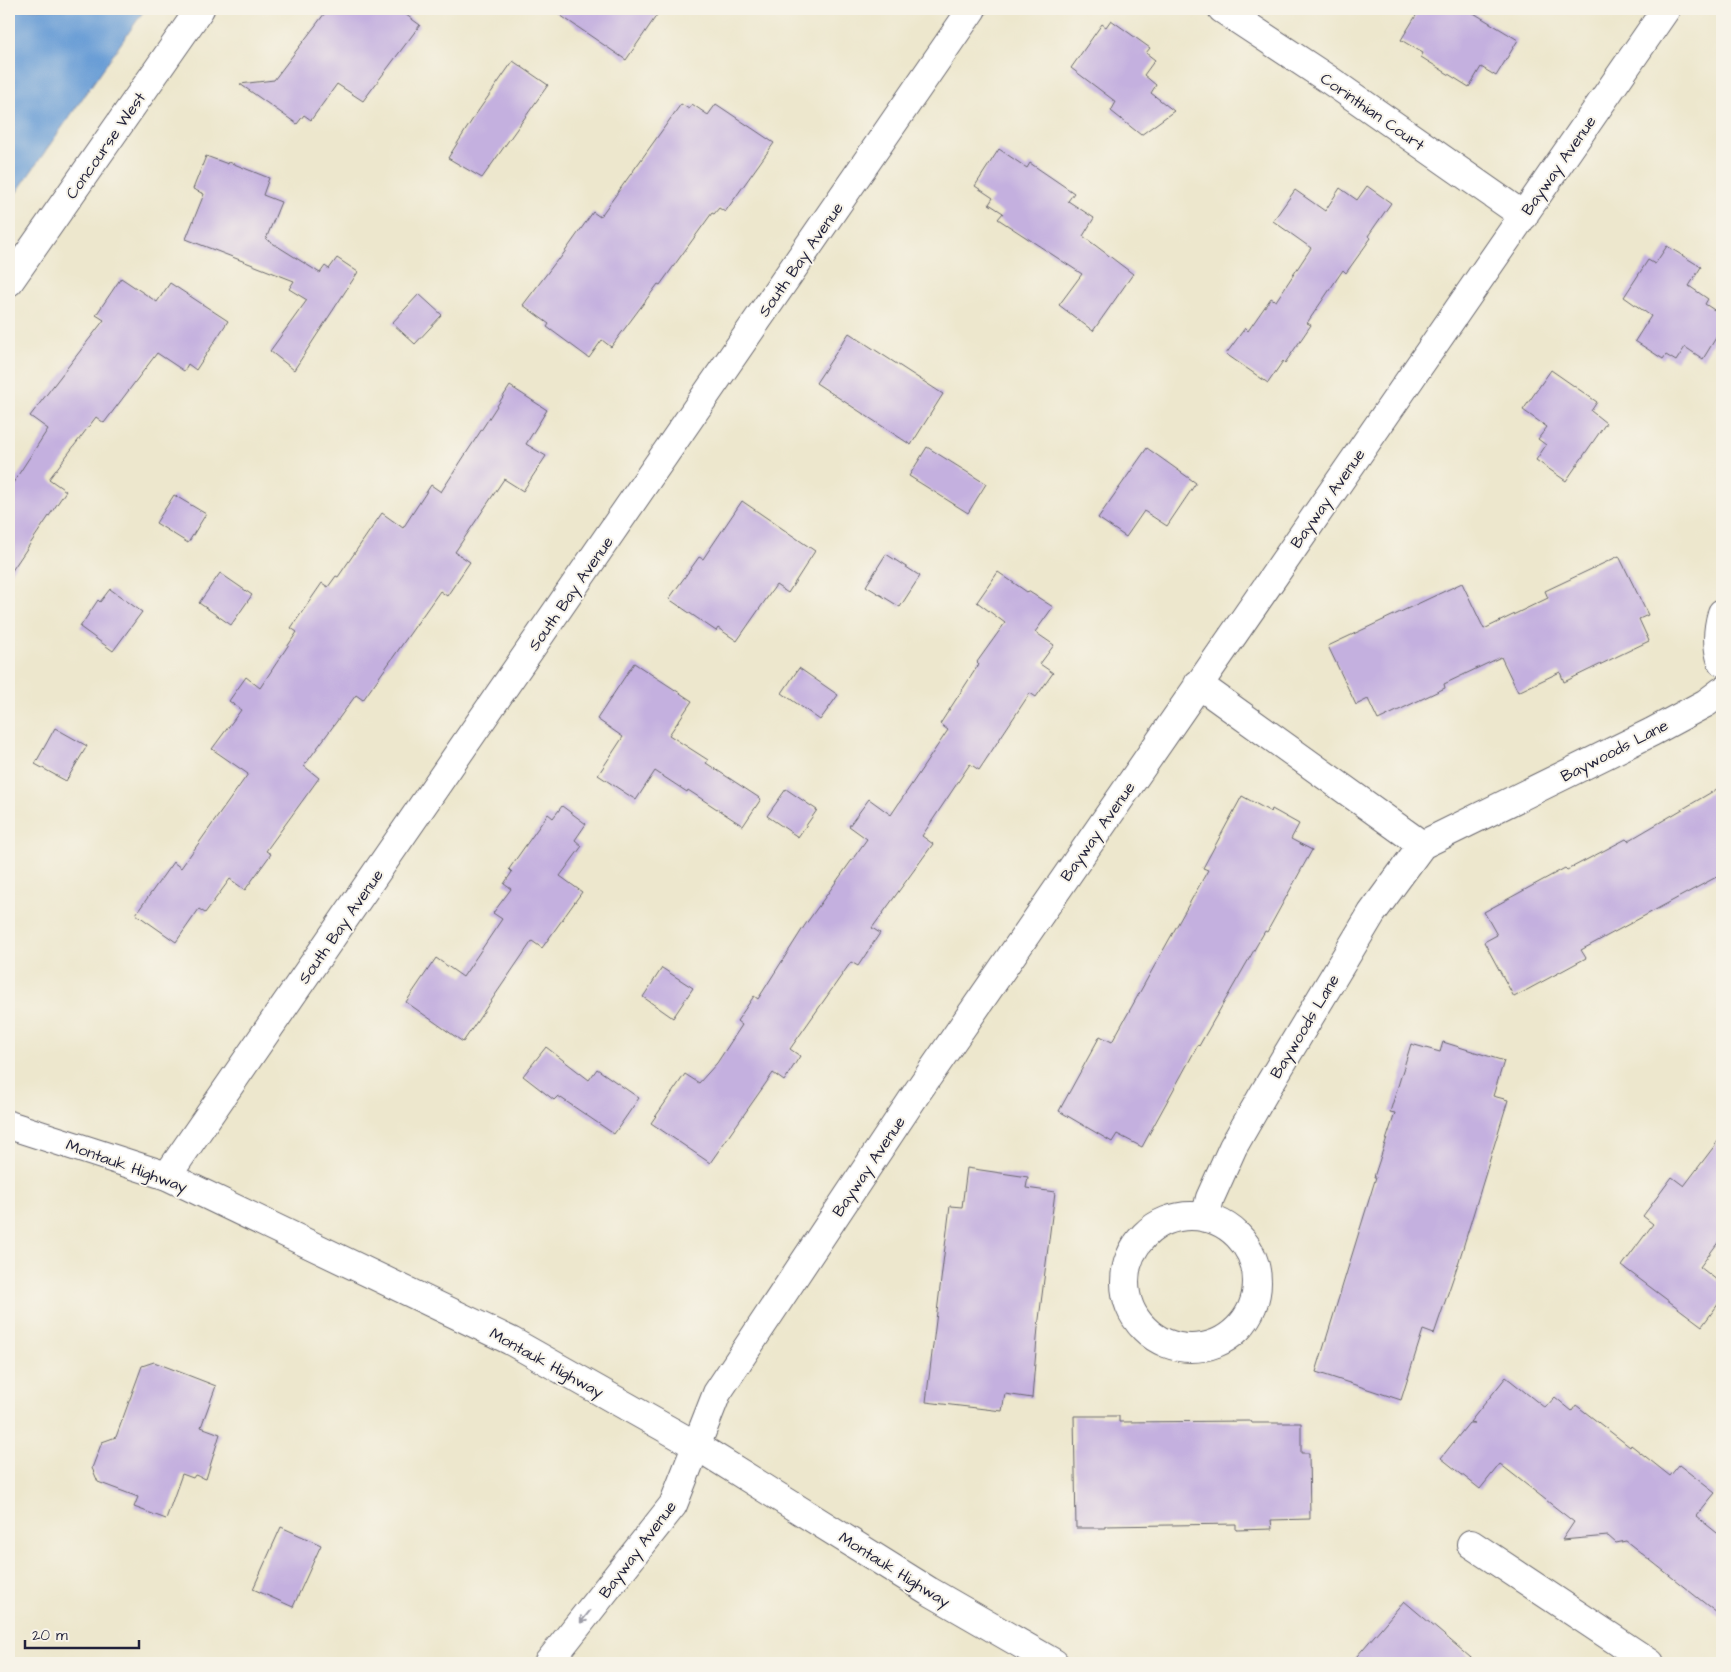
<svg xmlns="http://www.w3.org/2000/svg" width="1731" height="1672" viewBox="0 0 1731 1672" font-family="'Architects Daughter',sans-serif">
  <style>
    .water { fill: #6b9ed6; stroke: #466088 }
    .building { fill: #c4b0df }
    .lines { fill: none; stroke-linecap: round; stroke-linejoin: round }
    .minor-casing { stroke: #69676e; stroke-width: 30 }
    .major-casing { stroke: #69676e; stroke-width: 30 }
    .minor { stroke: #fff; stroke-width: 28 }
    .major { stroke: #fff; stroke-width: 28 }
    .oneway { stroke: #9c9ca7 }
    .labels { text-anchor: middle; stroke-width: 4; stroke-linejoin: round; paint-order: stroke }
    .street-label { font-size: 16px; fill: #22223b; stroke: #f7f3e8 }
  </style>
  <rect width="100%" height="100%" fill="#f7f3e8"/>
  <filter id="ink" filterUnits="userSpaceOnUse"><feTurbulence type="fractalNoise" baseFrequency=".02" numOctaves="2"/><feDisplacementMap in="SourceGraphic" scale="10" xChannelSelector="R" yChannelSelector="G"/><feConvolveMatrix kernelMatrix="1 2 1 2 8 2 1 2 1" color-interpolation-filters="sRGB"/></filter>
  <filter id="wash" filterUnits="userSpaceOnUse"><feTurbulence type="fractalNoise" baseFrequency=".0096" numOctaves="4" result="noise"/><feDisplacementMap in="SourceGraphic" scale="20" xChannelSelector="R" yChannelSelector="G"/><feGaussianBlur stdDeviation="1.12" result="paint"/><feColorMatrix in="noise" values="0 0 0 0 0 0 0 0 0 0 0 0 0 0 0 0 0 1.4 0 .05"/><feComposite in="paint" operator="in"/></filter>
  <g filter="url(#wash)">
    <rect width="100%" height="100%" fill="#ede7cd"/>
    <!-- water -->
    <path class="water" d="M 9,9 L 145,9 L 9,203 Z"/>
    <g id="blocks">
      <!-- building -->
      <path class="building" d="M 328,9 L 398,9 L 420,25 L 363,101 L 337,84 L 311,120 L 304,115 L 297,124 L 240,84 L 274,80 Z
        M 551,9 L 661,9 L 626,60 Z
        M 1420,9 L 1467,9 L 1518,40 L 1496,76 L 1481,67 L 1469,87 L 1421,57 L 1423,53 L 1401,40 Z
        M 1111,20 L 1150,48 L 1146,53 L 1155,60 L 1144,75 L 1156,85 L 1151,93 L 1174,111 L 1141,135 L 1111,111 L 1116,102 L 1071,68 L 1102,24 L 1106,27 Z
        M 513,61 L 548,85 L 482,178 L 448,158 L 474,117 Z
        M 681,104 L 689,109 L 692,104 L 708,115 L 716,104 L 774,143 L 725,212 L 719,208 L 714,214 L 712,213 L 660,285 L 658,284 L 611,347 L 602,340 L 589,358 L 547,327 L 549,324 L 523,305 L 558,259 L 559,260 L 593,212 L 600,217 Z
        M 999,149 L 1027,168 L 1030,163 L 1074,193 L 1068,201 L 1094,218 L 1083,236 L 1133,274 L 1093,331 L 1059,305 L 1082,274 L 998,219 L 1003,213 L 989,204 L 993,198 L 975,186 Z
        M 206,156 L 228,164 L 229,162 L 269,178 L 263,195 L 281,202 L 266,239 L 320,273 L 325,266 L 329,269 L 337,258 L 358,272 L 294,370 L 270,351 L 307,300 L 289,289 L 294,281 L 186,239 L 204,194 L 193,189 Z
        M 1367,186 L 1391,203 L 1368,236 L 1371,238 L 1346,273 L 1343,270 L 1307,323 L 1311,325 L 1285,363 L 1283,361 L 1268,383 L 1226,354 L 1245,328 L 1248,331 L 1271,298 L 1276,301 L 1311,248 L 1273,221 L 1295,190 L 1325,211 L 1340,188 L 1357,200 Z
        M 1667,246 L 1701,267 L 1689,286 L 1708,299 L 1705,304 L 1722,315 L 1722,328 L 1703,359 L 1685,347 L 1676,361 L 1666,355 L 1663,359 L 1635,341 L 1651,316 L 1624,297 L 1648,260 L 1655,264 Z
        M 121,278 L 157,302 L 170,283 L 228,321 L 196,370 L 188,364 L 184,371 L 157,353 L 104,423 L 96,417 L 49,479 L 66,491 L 9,575 L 9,489 L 48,429 L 30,416 L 104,320 L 96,315 Z
        M 419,294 L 442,315 L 415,344 L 392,323 Z
        M 849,333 L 943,394 L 911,445 L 816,383 Z
        M 1551,370 L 1597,402 L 1591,411 L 1606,423 L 1566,481 L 1536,460 L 1546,445 L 1538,439 L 1547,427 L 1523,410 Z
        M 510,386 L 547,410 L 526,444 L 546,456 L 523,491 L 504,479 L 455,552 L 470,562 L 447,596 L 440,591 L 363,700 L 356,695 L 304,766 L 319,778 L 266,851 L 271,854 L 245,890 L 230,879 L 205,913 L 199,909 L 176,942 L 136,914 L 173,862 L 181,868 L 248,774 L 212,749 L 241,710 L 229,701 L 246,677 L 260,688 L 297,632 L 291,628 L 322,583 L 328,587 L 336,576 L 338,577 L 382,513 L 403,528 L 431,485 L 441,492 Z
        M 927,447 L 986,484 L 968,513 L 909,476 Z
        M 1147,448 L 1196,483 L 1167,526 L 1144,511 L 1126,537 L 1098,518 Z
        M 174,495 L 206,514 L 188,543 L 156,523 Z
        M 742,501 L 815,551 L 788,593 L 776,585 L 737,641 L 718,628 L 716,631 L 669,599 L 699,557 L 703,559 Z
        M 886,554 L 920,576 L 900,607 L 866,586 Z
        M 1619,556 L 1648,615 L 1639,619 L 1649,641 L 1564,682 L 1560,672 L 1518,692 L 1501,657 L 1444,684 L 1445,688 L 1378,720 L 1368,699 L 1356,705 L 1328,646 L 1462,583 L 1484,629 L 1548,598 L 1545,591 Z
        M 998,572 L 1027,592 L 1028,591 L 1053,607 L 1035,632 L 1054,645 L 1040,664 L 1053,673 L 1036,697 L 1030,693 L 979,770 L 970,764 L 922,836 L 933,844 L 872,928 L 880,933 L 858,966 L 851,962 L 790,1049 L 800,1056 L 784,1081 L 773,1073 L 710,1163 L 651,1123 L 685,1074 L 699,1083 L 717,1063 L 742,1025 L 737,1021 L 754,996 L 758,999 L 805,925 L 867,839 L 849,826 L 869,799 L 891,815 L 948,730 L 940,724 L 979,664 L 977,662 L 1005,623 L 977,602 Z
        M 220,573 L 252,595 L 231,625 L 199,603 Z
        M 110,589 L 142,612 L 113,651 L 80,627 L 98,600 L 100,602 Z
        M 634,663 L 692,701 L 669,735 L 708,760 L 706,763 L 761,799 L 743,826 L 688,790 L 687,792 L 655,771 L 636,800 L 598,775 L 623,737 L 597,719 Z
        M 799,668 L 838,695 L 820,720 L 782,693 Z
        M 55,728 L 87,746 L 66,781 L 35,764 Z
        M 1722,786 L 1722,874 L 1581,950 L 1586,958 L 1514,997 L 1484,942 L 1497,935 L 1484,912 L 1565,868 L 1567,870 L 1626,839 L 1628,841 Z
        M 786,789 L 817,810 L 798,837 L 767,816 Z
        M 1242,796 L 1271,812 L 1272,809 L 1299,824 L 1291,839 L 1312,850 L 1267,932 L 1265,931 L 1199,1046 L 1198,1045 L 1142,1147 L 1117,1134 L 1112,1142 L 1059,1111 L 1100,1036 L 1112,1042 L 1208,870 L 1203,868 Z
        M 562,806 L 586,824 L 575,840 L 582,846 L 560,876 L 582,892 L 542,948 L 532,941 L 463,1042 L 406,1002 L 436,958 L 463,977 L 502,919 L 493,913 L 511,889 L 504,884 L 512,872 L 509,869 L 548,814 L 553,818 Z
        M 662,968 L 693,988 L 673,1018 L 643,997 Z
        M 1443,1042 L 1504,1061 L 1493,1096 L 1508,1100 L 1459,1261 L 1434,1334 L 1423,1330 L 1401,1400 L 1316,1372 L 1376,1177 L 1374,1177 L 1395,1113 L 1390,1112 L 1411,1044 L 1440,1052 Z
        M 546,1047 L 589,1080 L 597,1069 L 639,1098 L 614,1134 L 558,1096 L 554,1100 L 523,1076 Z
        M 1722,1136 L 1722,1237 L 1700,1267 L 1722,1284 L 1722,1299 L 1702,1326 L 1622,1266 L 1653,1224 L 1643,1216 L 1672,1177 L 1684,1186 Z
        M 967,1168 L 1028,1177 L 1026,1188 L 1055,1192 L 1038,1327 L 1032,1398 L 1005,1394 L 1002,1411 L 926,1402 L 950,1206 L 962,1207 Z
        M 154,1362 L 216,1386 L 201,1427 L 220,1434 L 206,1479 L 195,1475 L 193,1478 L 182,1474 L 166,1519 L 134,1507 L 138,1497 L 98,1482 L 92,1468 L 102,1442 L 116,1437 L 142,1366 Z
        M 1506,1377 L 1545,1408 L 1555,1397 L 1572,1411 L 1576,1405 L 1630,1447 L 1631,1445 L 1670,1476 L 1679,1465 L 1715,1493 L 1696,1516 L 1722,1537 L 1722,1617 L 1626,1541 L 1616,1543 L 1608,1536 L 1562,1540 L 1574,1522 L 1500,1464 L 1480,1489 L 1441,1458 L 1469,1423 L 1475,1423 L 1470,1422 Z
        M 1074,1416 L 1119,1416 L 1119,1422 L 1251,1421 L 1252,1423 L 1301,1423 L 1301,1453 L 1309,1453 L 1310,1519 L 1271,1520 L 1272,1529 L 1236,1530 L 1236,1524 L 1105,1526 L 1105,1528 L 1076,1528 Z
        M 281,1527 L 321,1545 L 293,1607 L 253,1589 Z
        M 1404,1601 L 1477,1663 L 1351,1663 Z"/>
    </g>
  </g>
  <g filter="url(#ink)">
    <use href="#blocks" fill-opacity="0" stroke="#69676e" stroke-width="1"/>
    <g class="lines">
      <defs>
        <path id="minor" d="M 1222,9 L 1328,79 L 1524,216
          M 9,282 L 200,9
          M 1722,613 C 1717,630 1716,645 1722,662
          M 1198,684 L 1422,845
          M 167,1176 L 972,9
          M1125 1282a66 66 0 1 1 132 0a66 66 0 1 1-132 0Z
          M 1205,1218 L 1210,1198 L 1233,1147 L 1264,1093 L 1372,913 L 1422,845 L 1652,732 L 1706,703 L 1722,691
          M 1471,1544 L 1650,1663
          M 548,1663 L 673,1505 L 717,1393 L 918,1091 L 1666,9"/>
        <path id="major" d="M 9,1125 L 167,1176 L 511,1341 L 697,1446 L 929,1591 L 1054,1663"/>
      </defs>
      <!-- minor casing -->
      <use href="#minor" class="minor-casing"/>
      <!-- major casing -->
      <use href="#major" class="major-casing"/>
      <!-- minor -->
      <use href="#minor" class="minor"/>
      <!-- major -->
      <use href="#major" class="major"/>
    </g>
    <!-- one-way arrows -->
    <defs><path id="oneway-shaft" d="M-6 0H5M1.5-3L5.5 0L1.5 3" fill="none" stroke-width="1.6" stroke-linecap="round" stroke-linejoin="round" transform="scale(1.25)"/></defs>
    <use class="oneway" href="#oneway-shaft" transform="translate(585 1617) rotate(128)"/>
  </g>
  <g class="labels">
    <!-- street labels -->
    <g class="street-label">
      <text transform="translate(1373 111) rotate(35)" y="6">Corinthian Court</text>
      <text transform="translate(105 145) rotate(-55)" y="6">Concourse West</text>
      <text transform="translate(1558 165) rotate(-55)" y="6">Bayway Avenue</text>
      <text transform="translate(800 259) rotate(-55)" y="6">South Bay Avenue</text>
      <text transform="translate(1327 498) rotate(-55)" y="6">Bayway Avenue</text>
      <text transform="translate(570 593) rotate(-55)" y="6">South Bay Avenue</text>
      <text transform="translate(1614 750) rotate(-27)" y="6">Baywoods Lane</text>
      <text transform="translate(1097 831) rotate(-55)" y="6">Bayway Avenue</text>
      <text transform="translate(340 926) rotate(-55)" y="6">South Bay Avenue</text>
      <text transform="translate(1304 1026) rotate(-59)" y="6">Baywoods Lane</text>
      <text transform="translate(127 1165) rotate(20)" y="6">Montauk Highway</text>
      <text transform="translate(868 1166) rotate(-56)" y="6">Bayway Avenue</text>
      <text transform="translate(547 1362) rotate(29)" y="6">Montauk Highway</text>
      <text transform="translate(637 1549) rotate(-53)" y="6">Bayway Avenue</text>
      <text transform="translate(895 1569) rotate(32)" y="6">Montauk Highway</text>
    </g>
  </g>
  <!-- margin -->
  <rect width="1731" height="1672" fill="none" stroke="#f7f3e8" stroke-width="30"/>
  <!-- scale -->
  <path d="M25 1640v8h114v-8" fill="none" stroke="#22223b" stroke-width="2.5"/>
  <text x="32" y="1640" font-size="15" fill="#22223b" stroke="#f7f3e8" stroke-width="4" paint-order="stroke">20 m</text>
</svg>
